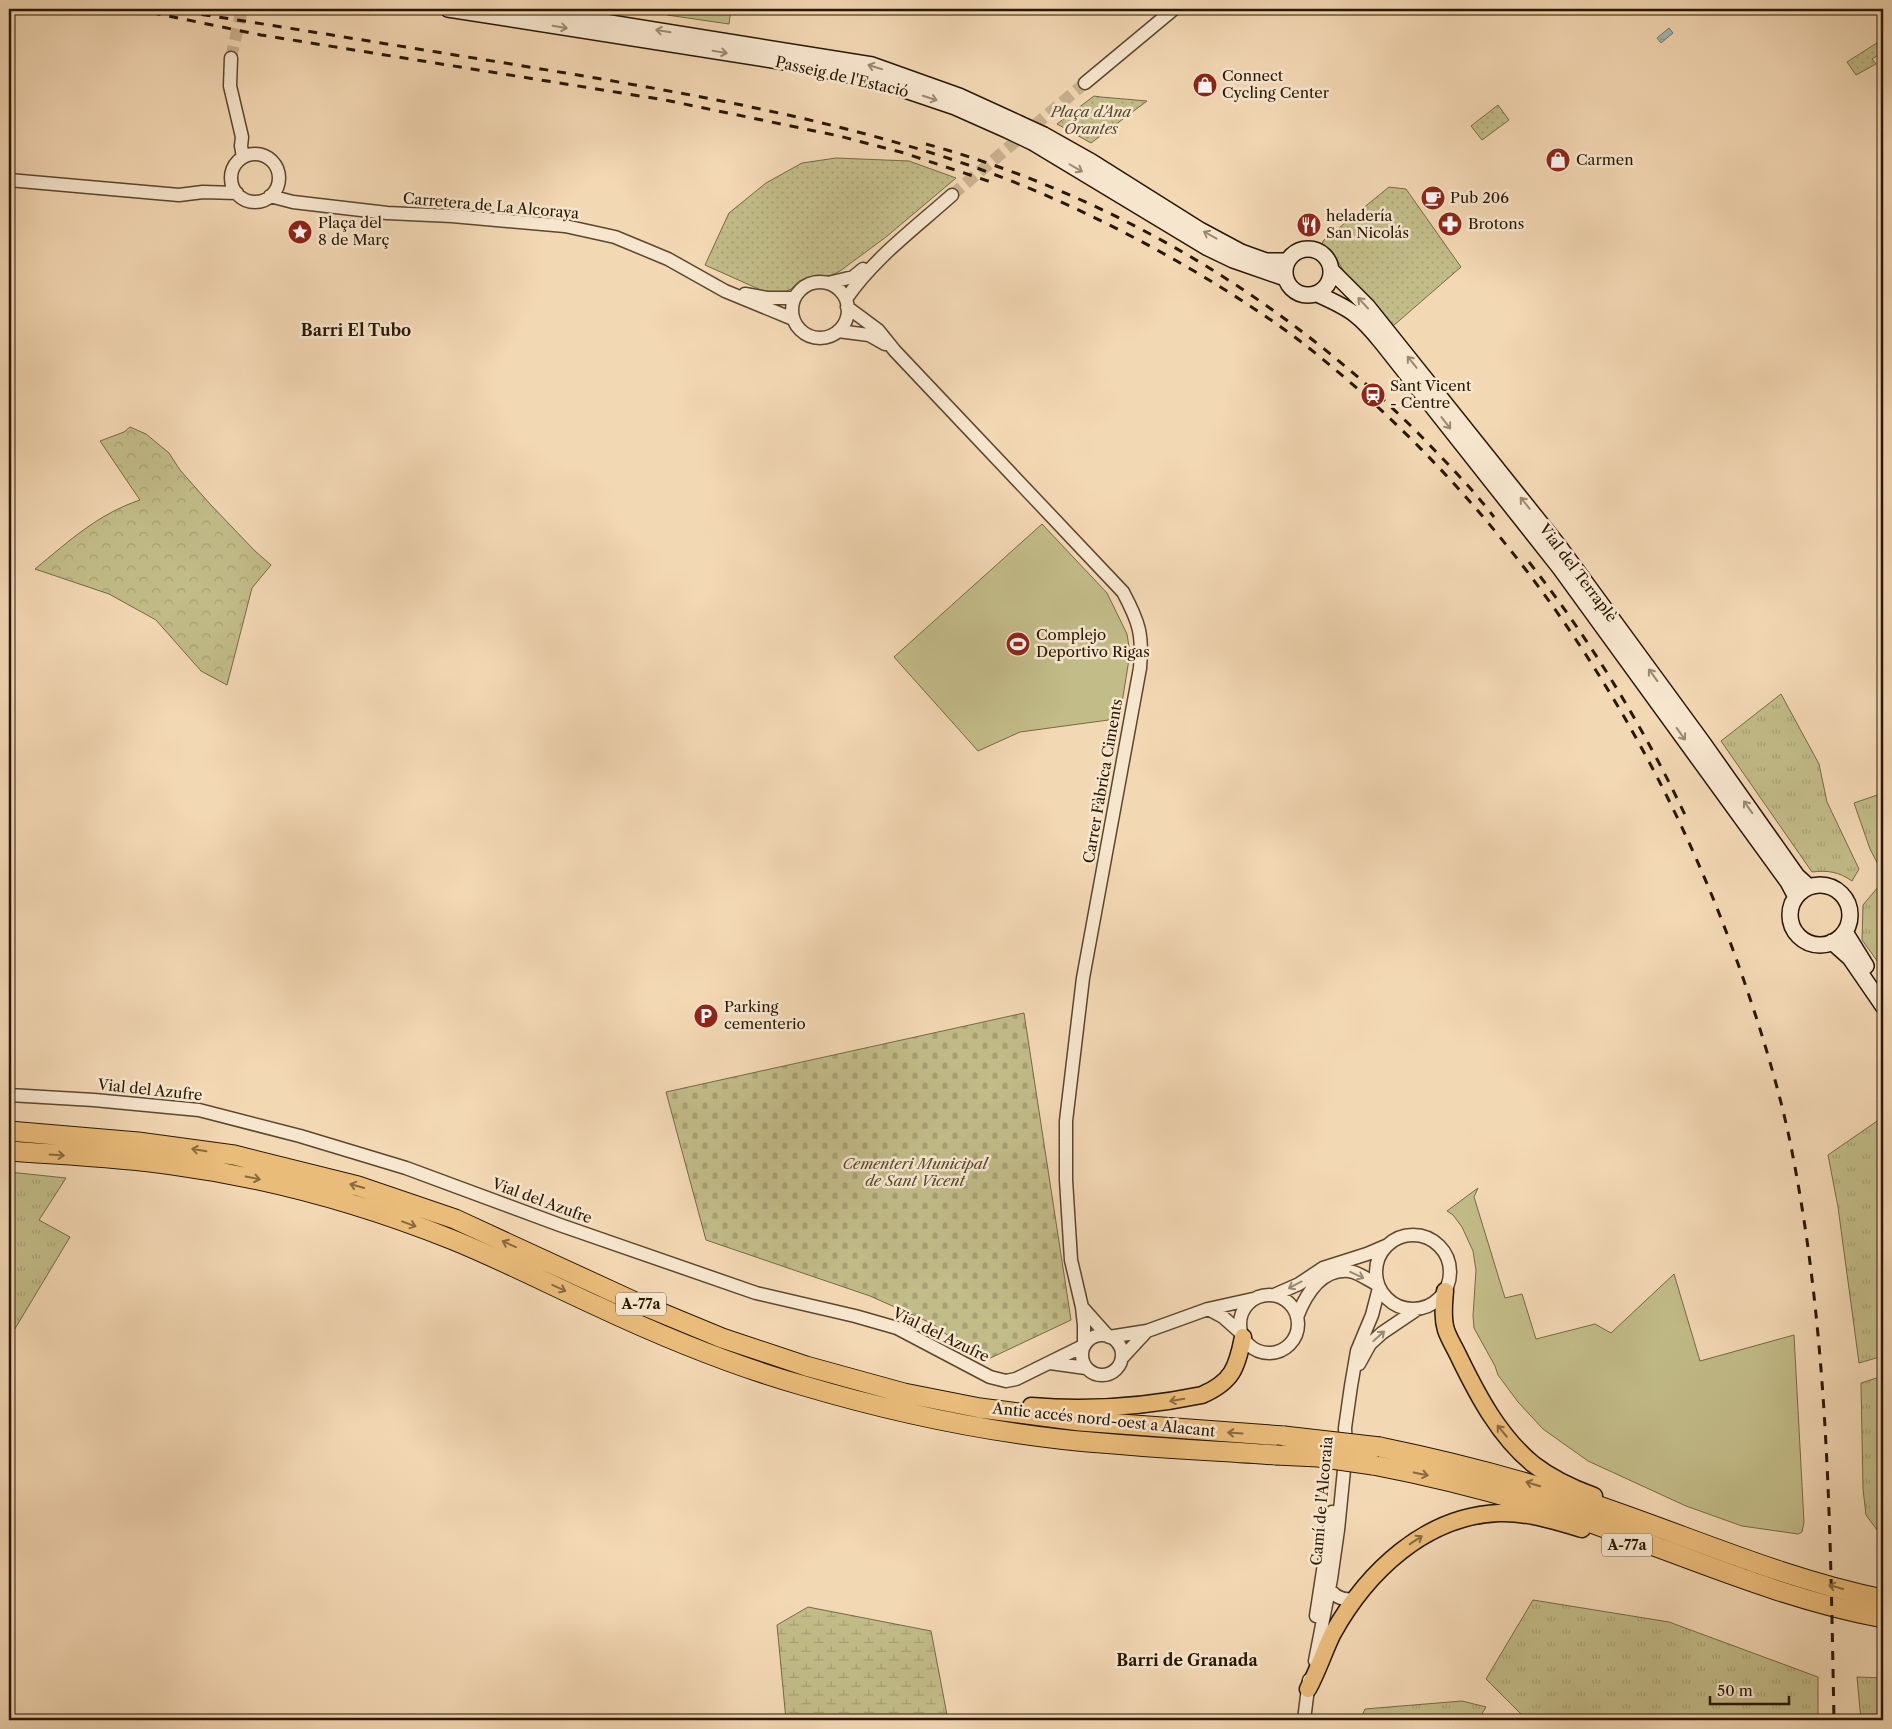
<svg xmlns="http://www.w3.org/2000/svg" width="1892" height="1729" viewBox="0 0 1892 1729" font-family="'Libre Caslon Text',serif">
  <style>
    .grass { fill: url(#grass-tufts); stroke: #756a44 }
    .forest { fill: url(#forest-crowns); stroke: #756a44 }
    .wetland { fill: url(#wetland-marsh); stroke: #756a44 }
    .cemetery { fill: url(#cemetery-stones); stroke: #756a44 }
    .park { fill: url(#park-dots); stroke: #756a44 }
    .pitch { fill: #c2bc89; stroke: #756a44 }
    .water { fill: url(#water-ripples); stroke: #6f786e }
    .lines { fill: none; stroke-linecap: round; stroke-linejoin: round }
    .tertiary-tunnel { stroke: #cab190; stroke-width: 12; stroke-dasharray: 12 6; stroke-linecap: butt }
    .tertiary-casing { stroke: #5b472d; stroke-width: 15 }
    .secondary-casing { stroke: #281700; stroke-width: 18 }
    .primary-casing { stroke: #281700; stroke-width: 19 }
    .motorway-casing { stroke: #281700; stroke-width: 21 }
    .tertiary { stroke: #f7e6ce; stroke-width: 12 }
    .secondary { stroke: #f7e6ce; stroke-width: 15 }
    .primary { stroke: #eabc7a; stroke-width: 16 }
    .motorway { stroke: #eabc7a; stroke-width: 19 }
    .rail { stroke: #281700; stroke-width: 3; stroke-dasharray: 9 9; stroke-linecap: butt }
    .secondary-bridge-casing { stroke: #281700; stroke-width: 18; stroke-linecap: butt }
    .motorway-bridge-casing { stroke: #281700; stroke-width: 21; stroke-linecap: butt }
    .secondary-bridge { stroke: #f7e6ce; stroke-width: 15 }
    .motorway-bridge { stroke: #eabc7a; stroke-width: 19 }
    .oneway { stroke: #9a8971 }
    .oneway2 { stroke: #896a3d }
    .labels { text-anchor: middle; stroke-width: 5; stroke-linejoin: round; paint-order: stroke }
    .shield { fill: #f7e6ce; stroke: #66553e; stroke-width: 1 }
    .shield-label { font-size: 14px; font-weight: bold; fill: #281700 }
    .poi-label { font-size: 15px; fill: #281700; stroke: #f7e6ce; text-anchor: start }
    .street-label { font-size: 15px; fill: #281700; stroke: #f7e6ce }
    .park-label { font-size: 15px; font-style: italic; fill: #564929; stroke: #f7e6ce }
    .neighbourhood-label { font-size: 16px; font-weight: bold; fill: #281700; stroke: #f7e6ce }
  </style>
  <defs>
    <pattern id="grass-tufts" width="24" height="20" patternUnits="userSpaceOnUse" patternTransform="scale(1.25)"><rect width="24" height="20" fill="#c2bc89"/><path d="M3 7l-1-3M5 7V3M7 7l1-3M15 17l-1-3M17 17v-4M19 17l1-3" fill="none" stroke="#a7a174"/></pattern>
    <pattern id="forest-crowns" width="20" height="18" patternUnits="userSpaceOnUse" patternTransform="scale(1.25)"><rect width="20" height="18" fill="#c2bc89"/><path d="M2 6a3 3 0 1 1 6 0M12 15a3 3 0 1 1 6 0" fill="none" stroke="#a7a174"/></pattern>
    <pattern id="wetland-marsh" width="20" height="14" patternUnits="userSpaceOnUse" patternTransform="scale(1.25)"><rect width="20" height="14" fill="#c2bc89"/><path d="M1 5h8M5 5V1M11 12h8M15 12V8" fill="none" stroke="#a7a174"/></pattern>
    <pattern id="cemetery-stones" width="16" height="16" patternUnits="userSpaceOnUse" patternTransform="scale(1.25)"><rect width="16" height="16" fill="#c2bc89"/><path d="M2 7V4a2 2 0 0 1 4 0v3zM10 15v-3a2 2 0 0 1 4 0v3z" fill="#a7a174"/></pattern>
    <pattern id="park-dots" width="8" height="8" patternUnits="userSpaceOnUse" patternTransform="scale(1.25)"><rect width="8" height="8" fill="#c2bc89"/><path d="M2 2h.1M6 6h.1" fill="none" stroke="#a7a174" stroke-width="1.8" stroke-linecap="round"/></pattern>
    <pattern id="water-ripples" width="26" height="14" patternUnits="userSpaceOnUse" patternTransform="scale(1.25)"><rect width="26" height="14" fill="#9fb8b7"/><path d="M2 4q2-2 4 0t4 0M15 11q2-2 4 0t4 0" fill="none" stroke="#899d9c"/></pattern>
  </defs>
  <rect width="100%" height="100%" fill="#f3d8b4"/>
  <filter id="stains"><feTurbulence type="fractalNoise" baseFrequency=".004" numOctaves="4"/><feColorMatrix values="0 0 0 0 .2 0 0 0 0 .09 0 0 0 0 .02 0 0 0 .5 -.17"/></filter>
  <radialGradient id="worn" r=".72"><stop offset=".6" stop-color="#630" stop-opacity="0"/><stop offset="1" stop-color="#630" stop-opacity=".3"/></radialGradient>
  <!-- grass -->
  <path class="grass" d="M 1781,694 L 1819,764 L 1827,802 L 1859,869 L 1852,881 C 1839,872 1828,870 1812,872 L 1721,741 Z
    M 1883,793 L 1883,874 L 1870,849 L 1854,803 Z
    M 1883,881 L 1883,969 L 1862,940 L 1863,905 Z
    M 1883,1117 L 1883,1356 L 1859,1363 L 1838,1207 L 1828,1155 Z
    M 9,1172 L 66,1178 L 39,1220 L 70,1237 L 10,1337 Z
    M 1883,1376 L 1883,1538 L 1866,1515 L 1863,1489 L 1861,1383 Z
    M 1533,1600 L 1669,1622 L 1818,1677 L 1818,1720 L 1524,1720 L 1525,1718 L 1486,1679 Z
    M 1857,1677 L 1883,1678 L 1883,1720 L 1861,1720 Z
    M 1462,1701 L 1486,1707 L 1478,1720 L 1360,1720 L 1365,1709 Z"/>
  <!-- forest -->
  <path class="forest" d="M 130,427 L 146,434 L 169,453 L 180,470 L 210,504 L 255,551 L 271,565 L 252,588 L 227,685 L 201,671 L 156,620 L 109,594 L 35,569 C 69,541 98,514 140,500 L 100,441 L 124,432 Z"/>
  <!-- wetland -->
  <path class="wetland" d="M 808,1607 L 931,1631 L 948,1720 L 786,1720 L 777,1625 Z"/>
  <!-- cemetery -->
  <path class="cemetery" d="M 1024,1013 L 1071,1320 L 982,1362 L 933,1324 L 870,1296 L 706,1240 L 666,1092 Z"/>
  <!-- park -->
  <path class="park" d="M 1883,39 L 1883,52 L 1872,59 L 1876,64 L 1856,75 L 1847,62 Z
    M 1094,96 L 1101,97 L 1147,101 L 1091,143 L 1057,124 Z
    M 1498,105 L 1509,120 L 1482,140 L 1471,126 Z
    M 836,158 L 909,161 L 956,178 L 886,237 L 840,271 L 830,276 L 816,275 L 799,281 L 791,289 L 782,293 L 763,291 L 705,265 L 729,213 L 766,183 L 802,163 Z
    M 1389,187 L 1406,189 L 1461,267 L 1393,326 L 1349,280 L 1333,253 L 1322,245 L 1323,241 Z"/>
  <!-- pitch -->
  <path class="pitch" d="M 668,9 L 731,9 L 729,24 L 667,15 Z
    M 1042,524 L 1107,593 L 1127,634 L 1130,653 L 1120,715 L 1116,719 L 1020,732 L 978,751 L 894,657 Z
    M 1478,1188 L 1474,1197 L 1505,1298 L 1522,1294 L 1536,1339 L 1595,1324 L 1611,1333 L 1674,1274 L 1700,1361 L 1794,1335 L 1804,1522 L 1802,1532 L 1798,1534 L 1742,1526 L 1686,1506 L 1588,1461 L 1543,1429 L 1518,1402 L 1498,1375 L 1495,1366 L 1474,1328 L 1473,1316 L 1476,1270 L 1473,1251 L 1462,1227 L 1453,1215 L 1447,1211 Z"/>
  <!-- water -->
  <path class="water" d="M 1669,28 L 1673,33 L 1661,43 L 1657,38 Z"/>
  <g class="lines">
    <!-- tertiary-tunnel -->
    <path class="tertiary-tunnel" d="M 231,58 L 242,9
      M 952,195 L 1085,83"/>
    <defs>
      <path id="tertiary" d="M 231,58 L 230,86 L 242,137 L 241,146 L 243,157
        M 1085,83 L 1174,9
        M231 178a24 24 0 1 1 48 0a24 24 0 1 1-48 0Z
        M 9,180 L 179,195 L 203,192 L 237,193
        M 270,196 L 293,202 L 387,213 L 452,216 L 565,226 L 615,237 L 668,259 L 725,291 L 793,319
        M792 310a28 28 0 1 1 56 0a28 28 0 1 1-56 0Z
        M 828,283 L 853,277 L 863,269
        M 745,294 L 767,298 L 794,298
        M 846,299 C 873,259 915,228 952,195
        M 847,307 L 878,330 L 895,351 L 1123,592 C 1139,622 1143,634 1140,668 L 1083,978 L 1066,1121 L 1066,1180 L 1071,1260 L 1082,1307 L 1084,1325 L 1084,1344
        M 838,331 L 869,335 L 885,344
        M 9,1095 L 94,1100 L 199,1110 L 300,1136 L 406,1168 L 560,1225 L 756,1293 L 855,1316 L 897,1328 L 990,1377 L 1006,1381 L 1016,1379 L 1083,1346
        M1376 1272a37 37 0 1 1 74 0a37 37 0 1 1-74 0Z
        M1240 1324a29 29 0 1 1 58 0a29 29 0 1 1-58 0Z
        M 1274,1295 L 1299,1284 L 1323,1268 L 1367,1254 L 1388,1245
        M 1082,1307 L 1107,1335
        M 1208,1309 L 1223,1317 L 1241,1333
        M 1297,1317 C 1306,1294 1321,1268 1349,1271 C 1358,1272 1370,1281 1378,1285
        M1082 1355a20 20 0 1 1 40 0a20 20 0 1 1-40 0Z
        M 1109,1337 L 1147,1331 L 1208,1309 L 1253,1299
        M 1122,1358 L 1147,1331
        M 1050,1363 L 1086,1368
        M 1359,1364 L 1370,1344 L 1382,1333 L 1416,1310
        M 1327,1584 C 1332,1596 1342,1601 1355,1599
        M 1316,1616 L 1332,1512
        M 1315,1661 L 1331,1579 L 1338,1530 L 1346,1450 L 1345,1428 L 1351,1386 L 1357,1351 L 1372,1315 L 1379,1288
        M 1304,1720 L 1309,1680"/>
      <path id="secondary" d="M 448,9 L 798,64 L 884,83 L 955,107 L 1009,131
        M 523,9 L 872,65 L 959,96 L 1018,123
        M 1044,135 L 1092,162 L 1200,230 L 1241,252 L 1266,261 L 1287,261
        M 1034,143 L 1208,248 L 1233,260 L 1285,278
        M1285 272a23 23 0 1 1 46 0a23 23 0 1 1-46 0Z
        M 1332,271 L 1367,306 L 1558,545 L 1703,743 L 1797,876 L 1809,887
        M 1317,294 C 1351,309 1360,315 1383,344 L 1560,568 L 1788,882 L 1796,897
        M1790 915a30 30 0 1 1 60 0a30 30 0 1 1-60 0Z
        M 1845,932 L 1866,966
        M 1832,942 L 1850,958 L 1883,1006"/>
      <path id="primary" d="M 1445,1291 C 1444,1304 1442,1317 1446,1330 C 1449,1339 1455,1348 1459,1357 C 1478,1396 1499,1436 1533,1464 C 1551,1478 1572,1488 1594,1496
        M 1031,1406 C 1090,1411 1144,1407 1202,1395 C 1232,1382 1237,1368 1243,1337
        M 1308,1689 C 1318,1671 1324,1651 1333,1633 C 1367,1572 1425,1516 1499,1513 C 1527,1512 1555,1521 1582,1529"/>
      <path id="motorway" d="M 9,1131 L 138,1142 L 234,1155 L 358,1186 L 455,1219 L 635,1302 L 722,1338 L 806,1366 L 904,1393 L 980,1408 L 1080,1421 L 1284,1436
        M 9,1151 C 64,1155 119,1157 173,1165 C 270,1178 363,1204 453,1240 C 502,1260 549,1284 597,1306 C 663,1337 731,1365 801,1385 C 885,1410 971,1429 1059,1439 C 1131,1447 1204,1450 1276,1455
        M 1380,1447 C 1448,1461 1515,1478 1581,1500 C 1682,1533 1779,1578 1883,1599
        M 1373,1465 C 1446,1479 1518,1498 1588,1522 C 1686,1556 1781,1599 1883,1618"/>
    </defs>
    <!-- tertiary casing -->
    <use href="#tertiary" class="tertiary-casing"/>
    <!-- secondary casing -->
    <use href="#secondary" class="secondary-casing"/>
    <!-- primary casing -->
    <use href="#primary" class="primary-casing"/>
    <!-- motorway casing -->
    <use href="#motorway" class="motorway-casing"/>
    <!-- tertiary -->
    <use href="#tertiary" class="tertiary"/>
    <!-- secondary -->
    <use href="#secondary" class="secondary"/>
    <!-- primary -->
    <use href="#primary" class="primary"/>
    <!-- motorway -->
    <use href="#motorway" class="motorway"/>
    <!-- rail -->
    <path class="rail" d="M 134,9 L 261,35 L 665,100 L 839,136 L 904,153 L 997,184
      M 166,9 C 279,26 392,45 505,63 C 650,87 794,110 935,154 C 1031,184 1123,228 1209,280 C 1240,299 1271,319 1300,341 C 1503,499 1651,720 1737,961 C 1757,1017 1775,1074 1788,1132 C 1829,1326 1830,1523 1834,1720
      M 926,144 C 1111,195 1282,297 1418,433 C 1444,460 1471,487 1494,517
      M 1529,562 C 1591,641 1643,726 1686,817"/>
    <defs>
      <path id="secondary-bridge" d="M 1018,123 L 1044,135
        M 1009,131 L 1034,143"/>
      <path id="motorway-bridge" d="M 1284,1436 L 1380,1447
        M 1276,1455 L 1318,1457 L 1373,1465"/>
    </defs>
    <!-- secondary-bridge casing -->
    <use href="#secondary-bridge" class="secondary-bridge-casing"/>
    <!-- motorway-bridge casing -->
    <use href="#motorway-bridge" class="motorway-bridge-casing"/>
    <!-- secondary-bridge -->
    <use href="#secondary-bridge" class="secondary-bridge"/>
    <!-- motorway-bridge -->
    <use href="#motorway-bridge" class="motorway-bridge"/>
  </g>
  <!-- one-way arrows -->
  <defs><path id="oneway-shaft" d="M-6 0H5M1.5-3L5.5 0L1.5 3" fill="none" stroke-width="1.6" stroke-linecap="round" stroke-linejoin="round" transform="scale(1.25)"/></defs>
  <g class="oneway">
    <use href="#oneway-shaft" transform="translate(560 27) rotate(9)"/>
    <use href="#oneway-shaft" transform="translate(663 31) rotate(-171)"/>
    <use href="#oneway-shaft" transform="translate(720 52) rotate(9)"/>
    <use href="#oneway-shaft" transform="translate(875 67) rotate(-163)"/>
    <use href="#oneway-shaft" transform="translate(930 98) rotate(18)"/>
    <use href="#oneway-shaft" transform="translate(1076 168) rotate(30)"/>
    <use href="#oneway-shaft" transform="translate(1210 235) rotate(-151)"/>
    <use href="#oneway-shaft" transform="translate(1363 303) rotate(-133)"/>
    <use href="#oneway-shaft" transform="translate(1412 362) rotate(-129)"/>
    <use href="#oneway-shaft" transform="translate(1446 423) rotate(52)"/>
    <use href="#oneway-shaft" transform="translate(1525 503) rotate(-129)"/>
    <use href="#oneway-shaft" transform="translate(1653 675) rotate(-126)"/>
    <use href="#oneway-shaft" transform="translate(1681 734) rotate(54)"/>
    <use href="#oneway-shaft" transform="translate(1748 807) rotate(-125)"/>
    <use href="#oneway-shaft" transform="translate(1357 1275) rotate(25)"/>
    <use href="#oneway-shaft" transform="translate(1295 1285) rotate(152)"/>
    <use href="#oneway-shaft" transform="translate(1379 1336) rotate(-42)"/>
  </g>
  <g class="oneway2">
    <use href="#oneway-shaft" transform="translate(199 1150) rotate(-171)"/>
    <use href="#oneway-shaft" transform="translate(57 1155) rotate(4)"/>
    <use href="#oneway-shaft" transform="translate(253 1178) rotate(11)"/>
    <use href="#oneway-shaft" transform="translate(357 1186) rotate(-164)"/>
    <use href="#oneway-shaft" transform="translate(409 1224) rotate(20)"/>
    <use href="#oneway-shaft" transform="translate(509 1244) rotate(-156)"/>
    <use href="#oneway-shaft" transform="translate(559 1288) rotate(25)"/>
    <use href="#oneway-shaft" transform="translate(1177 1400) rotate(170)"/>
    <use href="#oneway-shaft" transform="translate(1502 1431) rotate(-130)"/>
    <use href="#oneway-shaft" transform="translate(1235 1433) rotate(-176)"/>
    <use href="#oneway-shaft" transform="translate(1421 1474) rotate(12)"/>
    <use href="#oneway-shaft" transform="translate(1533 1484) rotate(-163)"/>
    <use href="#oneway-shaft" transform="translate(1416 1540) rotate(-33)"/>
    <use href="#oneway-shaft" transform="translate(1836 1587) rotate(-164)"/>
  </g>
  <!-- icons -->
  <defs>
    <symbol id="shop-disc" viewBox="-11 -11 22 22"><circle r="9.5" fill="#8f2418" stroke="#f7e6ce"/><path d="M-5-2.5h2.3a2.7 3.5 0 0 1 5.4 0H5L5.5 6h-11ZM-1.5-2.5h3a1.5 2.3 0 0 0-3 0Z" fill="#fff"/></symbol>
    <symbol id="cafe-disc" viewBox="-11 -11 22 22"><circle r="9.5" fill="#8f2418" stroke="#f7e6ce"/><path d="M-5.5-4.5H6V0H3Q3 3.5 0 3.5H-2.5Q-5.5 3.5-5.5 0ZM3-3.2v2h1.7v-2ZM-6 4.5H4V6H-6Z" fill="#fff"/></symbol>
    <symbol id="pharmacy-disc" viewBox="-11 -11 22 22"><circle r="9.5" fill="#8f2418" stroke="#f7e6ce"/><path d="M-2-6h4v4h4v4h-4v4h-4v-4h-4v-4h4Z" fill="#fff"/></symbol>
    <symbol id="restaurant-disc" viewBox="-11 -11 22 22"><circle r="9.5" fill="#8f2418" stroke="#f7e6ce"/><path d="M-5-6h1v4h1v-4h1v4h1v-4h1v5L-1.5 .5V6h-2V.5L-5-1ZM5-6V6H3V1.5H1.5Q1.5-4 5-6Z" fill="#fff"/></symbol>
    <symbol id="sight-disc" viewBox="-11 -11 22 22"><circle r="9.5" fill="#8f2418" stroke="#f7e6ce"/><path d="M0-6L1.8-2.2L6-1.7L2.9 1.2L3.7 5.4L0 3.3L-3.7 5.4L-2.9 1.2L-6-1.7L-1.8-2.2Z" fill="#fff"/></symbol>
    <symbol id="station-disc" viewBox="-11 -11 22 22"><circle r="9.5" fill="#8f2418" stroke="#f7e6ce"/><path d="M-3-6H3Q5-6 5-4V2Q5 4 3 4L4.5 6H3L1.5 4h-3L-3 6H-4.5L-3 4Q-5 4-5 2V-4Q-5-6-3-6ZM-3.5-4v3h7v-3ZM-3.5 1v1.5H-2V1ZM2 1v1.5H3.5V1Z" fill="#fff"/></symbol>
    <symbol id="stadium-disc" viewBox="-11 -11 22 22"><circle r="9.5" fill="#8f2418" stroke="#f7e6ce"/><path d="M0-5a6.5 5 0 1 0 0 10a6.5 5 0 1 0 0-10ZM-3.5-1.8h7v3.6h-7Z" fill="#fff"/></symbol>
    <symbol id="parking-disc" viewBox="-11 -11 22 22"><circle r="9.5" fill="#8f2418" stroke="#f7e6ce"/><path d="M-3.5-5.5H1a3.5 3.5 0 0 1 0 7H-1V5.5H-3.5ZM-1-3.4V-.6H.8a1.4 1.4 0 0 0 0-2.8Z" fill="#fff"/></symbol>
  </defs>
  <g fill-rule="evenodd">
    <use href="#shop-disc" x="1191" y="71" width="28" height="28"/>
    <use href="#shop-disc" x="1544" y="146" width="28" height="28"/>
    <use href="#cafe-disc" x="1419" y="184" width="28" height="28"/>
    <use href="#pharmacy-disc" x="1436" y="210" width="28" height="28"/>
    <use href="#restaurant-disc" x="1295" y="211" width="28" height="28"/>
    <use href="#sight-disc" x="286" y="218" width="28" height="28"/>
    <use href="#station-disc" x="1359" y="381" width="28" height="28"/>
    <use href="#stadium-disc" x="1004" y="630" width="28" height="28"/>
    <use href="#parking-disc" x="692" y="1002" width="28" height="28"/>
  </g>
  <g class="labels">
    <!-- shield labels -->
    <g class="shield">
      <rect x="616" y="1292.5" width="50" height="23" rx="4"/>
      <rect x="1602" y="1533.5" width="50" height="23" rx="4"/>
    </g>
    <g class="shield-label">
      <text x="641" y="1309">A-77a</text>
      <text x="1627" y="1550">A-77a</text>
    </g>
    <!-- poi labels -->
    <g class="poi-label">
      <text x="1222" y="81">Connect<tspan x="1222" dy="17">Cycling Center</tspan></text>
      <text x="1576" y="165">Carmen</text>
      <text x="1450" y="203">Pub 206</text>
      <text x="1326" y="221">heladería<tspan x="1326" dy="17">San Nicolás</tspan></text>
      <text x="318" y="228">Plaça del<tspan x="318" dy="17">8 de Març</tspan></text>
      <text x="1468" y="229">Brotons</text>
      <text x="1390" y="391">Sant Vicent<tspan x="1390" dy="17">- Centre</tspan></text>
      <text x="1036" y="640">Complejo<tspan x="1036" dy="17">Deportivo Rigas</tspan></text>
      <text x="724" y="1012">Parking<tspan x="724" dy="17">cementerio</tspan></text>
    </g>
    <!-- street labels -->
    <g class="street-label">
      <text transform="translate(842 77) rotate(13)" y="5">Passeig de l'Estació</text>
      <text transform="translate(491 206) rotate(5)" y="5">Carretera de La Alcoraya</text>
      <text transform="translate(1578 573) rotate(53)" y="5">Vial del Terraplè</text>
      <text transform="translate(1103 781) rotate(-80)" y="5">Carrer Fàbrica Ciments</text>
      <text transform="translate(150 1090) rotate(6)" y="5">Vial del Azufre</text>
      <text transform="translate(542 1201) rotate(20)" y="5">Vial del Azufre</text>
      <text transform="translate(941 1335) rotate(26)" y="5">Vial del Azufre</text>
      <text transform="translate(1104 1420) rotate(6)" y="5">Antic accés nord-oest a Alacant</text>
      <text transform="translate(1322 1501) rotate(-85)" y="5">Camí de l'Alcoraia</text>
    </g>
    <!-- park labels -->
    <g class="park-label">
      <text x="1091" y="117">Plaça d'Ana<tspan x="1091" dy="17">Orantes</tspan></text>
      <text x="915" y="1169">Cementeri Municipal<tspan x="915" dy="17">de Sant Vicent</tspan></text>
    </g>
    <!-- neighbourhood labels -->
    <g class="neighbourhood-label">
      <text x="356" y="336">Barri El Tubo</text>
      <text x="1187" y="1666">Barri de Granada</text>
    </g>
  </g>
  <!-- margin -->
  <rect width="1892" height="1729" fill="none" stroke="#f3d8b4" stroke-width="30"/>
  <rect x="10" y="10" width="1872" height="1709" fill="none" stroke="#281700" stroke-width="2.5"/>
  <rect x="15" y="15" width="1862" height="1699" fill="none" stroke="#281700"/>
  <!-- scale -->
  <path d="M1710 1696v8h79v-8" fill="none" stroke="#281700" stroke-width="2.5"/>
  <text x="1717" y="1696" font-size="15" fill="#281700" stroke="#f7e6ce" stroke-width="4" paint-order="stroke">50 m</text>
  <rect width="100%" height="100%" filter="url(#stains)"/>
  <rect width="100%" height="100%" fill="url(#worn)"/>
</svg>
